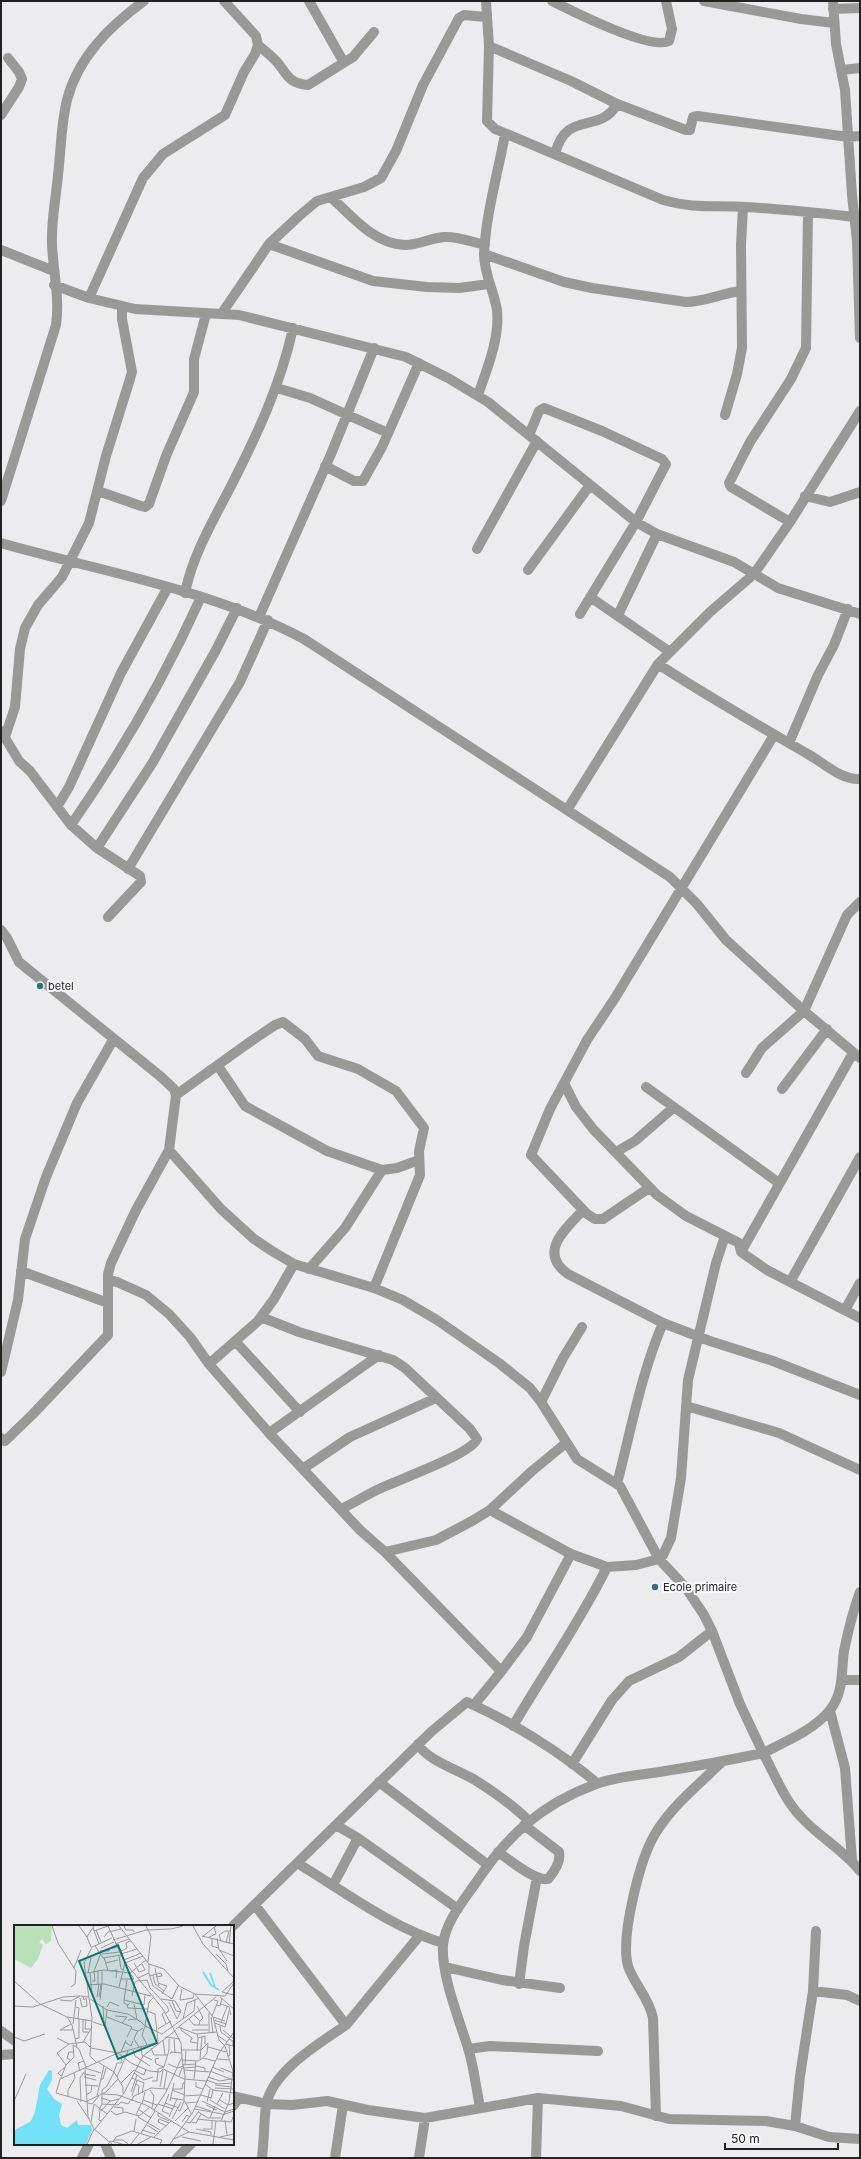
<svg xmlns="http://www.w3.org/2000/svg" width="861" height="2159" viewBox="0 0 861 2159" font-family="Inter,sans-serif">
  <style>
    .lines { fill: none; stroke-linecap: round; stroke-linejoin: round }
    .minor { stroke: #999998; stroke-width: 10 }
    .poi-dot { fill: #2e7381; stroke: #faf9fd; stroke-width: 1.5 }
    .labels { text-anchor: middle; stroke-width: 4; stroke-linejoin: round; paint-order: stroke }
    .poi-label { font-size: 11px; fill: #222223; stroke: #faf9fd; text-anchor: start }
    .inset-river { fill: none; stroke: #73e1f7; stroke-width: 2 }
    .inset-road { fill: none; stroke: #9b9b9d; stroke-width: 1 }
    .view { fill: #0f766e; fill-opacity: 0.15; stroke: #0f766e; stroke-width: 2 }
    .inset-edge { fill: none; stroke: #222223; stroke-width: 2 }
  </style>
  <rect width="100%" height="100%" fill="#ececef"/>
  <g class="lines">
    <!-- minor -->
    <path class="minor" d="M 309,1 L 343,61
      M 486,1 L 489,46 L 487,121 L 495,129 L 663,200 C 694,209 715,205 745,207 C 782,209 818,213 855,217
      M 552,1 C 572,11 651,51 669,41 L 672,29 L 666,1
      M 704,1 L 801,19 L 834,23
      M 833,1 L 836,44 L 845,90 L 852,195 L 857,241 L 860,338
      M 833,9 L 860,8
      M 258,45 C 265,51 272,56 277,62 C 288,75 288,83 308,85 L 353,57 L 374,32
      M 489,46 L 571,81 L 617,104 L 686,130 L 690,130 L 693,117 L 698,116 L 848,137 L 860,136
      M 842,70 L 860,68
      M 1,115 L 19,87 L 22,79 L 19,72 L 8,58
      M 555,154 C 566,109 600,135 617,104
      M 332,198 C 352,217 375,244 405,245 C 419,245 430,238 444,237 C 457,236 472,242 485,245
      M 269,244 L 373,281 L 427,287 L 459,288 L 489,284
      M 1,250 L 54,271
      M 484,254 L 564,282 L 592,288 L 686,302 C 705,302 722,293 741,291
      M 54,285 L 89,298 L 135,309 L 239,315 L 406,357 L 448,378 L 488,402 L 636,522 L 657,534 L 734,562 L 778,588 L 860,614
      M 89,298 L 143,178 L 163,154 L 225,115 L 244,72 L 255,54 L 258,45 L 256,36 L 224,1
      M 222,313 L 269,244 L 299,216 L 317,201 L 364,187 L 381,178 L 396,151 L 423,85 L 459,18 L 464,15 L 486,17
      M 277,388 L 310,398 L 388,433
      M 478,395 C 487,369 500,338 497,310 C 494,291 484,274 484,254 C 486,213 498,173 505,134
      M 725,415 L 737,374 L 742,348 L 741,245 L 743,207
      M 529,435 L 539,411 L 544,408 L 602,431 L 662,459 L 666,464 L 636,522 L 580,614
      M 325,466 L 354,481 L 363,481 L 382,447 L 419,363
      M 98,491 L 141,506 L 145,507 L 149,504 L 166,456 L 194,392 L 194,359 L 206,314
      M 805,496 L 830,502 L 860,492
      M 1,501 L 56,325 C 60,298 53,271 52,244 C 51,221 56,198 58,175 C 61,150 61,124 67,100 C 78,57 110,26 144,1
      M 790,522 L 731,487 L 729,483 L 750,442 L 791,379 L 806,348 L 808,212
      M 1,543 C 103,572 209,589 304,639 L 670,877 L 697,904 L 726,940 L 804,1011 L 860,1058
      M 477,549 L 537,441
      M 528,570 L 590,485
      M 185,593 C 193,554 213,521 231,486 C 257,435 281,384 293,328
      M 590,597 L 670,652
      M 618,615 L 657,534
      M 259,617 L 331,454 L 374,348
      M 658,664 C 707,696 756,724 806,753 C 823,762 840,780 860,779
      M 1,731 L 19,761 L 30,771 L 71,825 L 97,848 L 140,876 L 141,882 L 108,917
      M 5,737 L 15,707 L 20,649 L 25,628 L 38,605 L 62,577 L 89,523 L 106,456 L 130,379 L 132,372 L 122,319 L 122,307
      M 789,743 L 818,675 L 834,645 L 848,609
      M 57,807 L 69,787 L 121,673 L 168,587
      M 567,810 L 658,664 L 710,612 L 754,574 L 790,522 L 860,411
      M 71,825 C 121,753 165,677 201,597
      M 97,848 L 153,762 L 216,650 L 237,608
      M 128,869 L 240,682 L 268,620
      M 1,930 L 7,938 L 19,962 L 160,1076 L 174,1089 L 176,1095 L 169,1150 L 136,1210 L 111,1263 L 108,1274 L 108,1335 L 32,1415 L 5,1441 L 1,1438
      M 218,1066 L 245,1106 L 327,1151 L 382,1170 L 397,1168 L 419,1160
      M 746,1073 L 762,1048 L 804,1011 L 847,915 L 860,902
      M 564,1083 L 587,1040 L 615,998 L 774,735
      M 646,1087 L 779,1183
      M 782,1089 L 827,1029
      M 176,1095 L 247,1044 L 275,1025 L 283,1022 L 305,1039 L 318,1056 L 358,1069 L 396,1091 L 424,1128 L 419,1151 L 420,1175 L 374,1288
      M 169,1150 L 221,1209 L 254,1239 L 272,1251 L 294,1264 L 374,1288 L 403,1300 L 437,1320 L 499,1363 L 530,1388 L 541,1402 L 577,1459 L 620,1486 L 659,1559 L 686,1588 L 704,1615 L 712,1631 L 740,1704 L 763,1753 C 730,1760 698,1766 665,1771 C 643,1775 617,1776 596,1784 C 542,1804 507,1835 475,1884 C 463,1901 445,1923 443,1945 C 441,1975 459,2019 468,2048 C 474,2067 476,2088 480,2107
      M 616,1152 L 635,1141 L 673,1108
      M 649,1188 L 603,1219 L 595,1219 L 587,1214 L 531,1155 L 550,1109 L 564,1083 L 576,1107 L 593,1129 L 657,1195 L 686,1216 L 739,1243 L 741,1252 L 767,1270 L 860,1318
      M 583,1210 C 566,1229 537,1252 568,1274 L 663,1323 L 710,1341 L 773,1361 L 860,1395
      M 741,1252 L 853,1053
      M 309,1269 L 345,1228 L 382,1170
      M 21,1271 L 108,1303
      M 108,1280 L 117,1282 L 146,1295 L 169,1314 L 190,1337 L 209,1364 L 269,1433 L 360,1530 L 385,1552 L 498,1668 L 500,1673 L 474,1705
      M 790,1282 L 860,1157
      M 845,1310 L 860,1283
      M 261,1317 L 299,1332 L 393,1360 L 405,1368 L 470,1429 L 477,1439 C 470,1455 397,1480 379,1489 C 366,1495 354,1503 341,1509
      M 236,1342 L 300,1412
      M 209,1364 L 258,1321 L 274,1299 L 294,1264
      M 1,1372 L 18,1300 L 25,1239 L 46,1177 L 77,1103 L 113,1040
      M 541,1402 L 563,1358 L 582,1327
      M 686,1406 L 779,1433 L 860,1470
      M 269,1433 L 379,1355
      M 304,1468 L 350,1437 L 436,1398
      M 617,1484 C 631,1430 641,1374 663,1323
      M 490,1510 L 571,1554 L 607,1567 L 636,1565 L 659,1559 L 663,1555 L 671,1538 L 681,1478 L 688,1380 L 716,1263 L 725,1236
      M 385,1552 L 436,1540 L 472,1521 L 490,1510 L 532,1471 L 566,1443
      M 860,1592 C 853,1611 848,1631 844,1651 C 841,1672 844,1692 830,1710 C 814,1730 785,1742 763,1753 C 775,1775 784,1799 801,1817 C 819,1837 844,1850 860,1871
      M 500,1673 L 527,1637 L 571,1554
      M 843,1680 L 860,1680
      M 830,1711 L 845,1768 L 852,1860
      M 513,1726 C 544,1673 580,1622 607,1567
      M 418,1744 C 425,1759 460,1771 475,1780 C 494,1792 513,1805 529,1821
      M 572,1764 L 612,1700 L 629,1681 L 679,1657 L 712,1631
      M 379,1782 L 488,1865
      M 336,1825 L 358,1838 L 458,1909
      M 498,1852 C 508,1859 536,1882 548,1879 C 554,1872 561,1861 559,1852 L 524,1825
      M 333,1885 L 358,1838
      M 255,1905 L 346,2025 L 420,1935
      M 233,1926 L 297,1863
      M 443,1943 C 392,1928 342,1890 297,1863 L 432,1731 L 467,1702 C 512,1722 560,1752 597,1783
      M 445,1967 L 502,1980 L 560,1988
      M 519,1984 L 524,1946 L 537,1877
      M 813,1991 L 847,1995 L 860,2001
      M 1,2031 L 15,2041
      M 468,2049 L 490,2046 L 598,2051
      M 1,2055 L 15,2054
      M 233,2096 L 267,2104 L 292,2105 L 327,2101 L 368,2110 L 425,2118 L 538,2098 L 621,2106 L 669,2119 L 766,2121 L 795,2126 L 829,2137 L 860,2139
      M 233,2106 L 239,2098
      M 656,2116 L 653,2018 C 649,1998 634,1984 628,1966 C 620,1937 640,1859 655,1834 C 671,1807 699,1784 721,1763
      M 795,2126 L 800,2076 L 813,1991 L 816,1931
      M 105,2144 L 111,2158
      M 82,2158 L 89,2144
      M 177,2158 L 191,2144
      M 262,2158 C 264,2141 264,2122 266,2105 C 273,2070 319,2044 346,2025
      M 335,2158 L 343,2105
      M 419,2158 L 425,2118
      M 536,2158 L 538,2098"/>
  </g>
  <!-- markers -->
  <g class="poi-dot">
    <circle cx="40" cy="986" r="4"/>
    <circle cx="655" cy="1587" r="4"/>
  </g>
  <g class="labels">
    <!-- poi labels -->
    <g class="poi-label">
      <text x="48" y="990">betel</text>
      <text x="663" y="1591">Ecole primaire</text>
    </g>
  </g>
  <!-- overview -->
  <g transform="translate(14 1925)">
    <rect width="220" height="220" fill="#ececef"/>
    <path d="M 0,1 L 38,1 L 37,16 L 32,19 L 28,14 L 25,17 L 29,20 L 24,34 L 17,43 L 0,34 Z" fill="#b8e1ba"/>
    <path d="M 35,145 L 38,146 L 38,155 L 33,164 L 40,174 L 48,179 L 45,190 L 47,200 L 53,203 L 63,195 L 64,200 L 77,200 L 78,205 L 72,219 L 0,219 L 1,205 L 17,196 L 21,187 L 26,160 Z" fill="#73e1f7"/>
    <path class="inset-river" d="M 189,47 L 197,60 L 205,65M 196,48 L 201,62"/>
    <path class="inset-road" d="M 38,1 L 44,18 L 62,46 L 61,59 L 57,62M 65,1 L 73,12M 94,1 L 110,36 L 149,84 L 167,118 L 168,132 L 152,167 L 140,185M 105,1 L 135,39 L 150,44 L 165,61 L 181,69 L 199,92 L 205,115 L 211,121 L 219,146 L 215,177 L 207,196 L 202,196 L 199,219M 110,1 L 112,5 L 119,5 L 120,7M 132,1 L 137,11 L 134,37M 179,1 L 189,19 L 220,53M 79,3 L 85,19M 82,5 L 87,17M 80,6 L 94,1M 188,11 L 220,19M 90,12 L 94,7 L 107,4M 188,12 L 202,1M 195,12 L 202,9 L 200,2M 203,13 L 205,25 L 220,31M 198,14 L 198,21 L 204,23M 99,15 L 132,5 L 157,4 L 169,1M 207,16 L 205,10 L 211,6 L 217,6M 212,18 L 215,6M 101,19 L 115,14M 215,19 L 217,1M 81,21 L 89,33 L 107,30M 77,22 L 73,12 L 80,1M 87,23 L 100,17M 86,26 L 95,26 L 95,24 L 103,22M 206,26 L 213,36M 88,29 L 106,27 L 113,23 L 112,18 L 116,16M 107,29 L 123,24M 202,29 L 212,39 L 214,46M 73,31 L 77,33 L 74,48M 105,31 L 107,44 L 110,45M 90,33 L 94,45M 110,35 L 127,28M 91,38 L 104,35M 120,38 L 125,47 L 131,45 L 128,39M 135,39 L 135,48 L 139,61 L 158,74M 60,43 L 67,25M 141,43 L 145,61M 80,46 L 87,28M 97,46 L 103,45 L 102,53M 76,47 L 78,69M 73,48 L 90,45 L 116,48 L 132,35M 139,50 L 141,59 L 150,66M 135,51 L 147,48 L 148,51 L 142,52M 124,53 L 135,48M 107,54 L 120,54 L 116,48M 0,56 L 26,79 L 53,92 L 58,100 L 63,122M 78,56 L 81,56 L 80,46M 125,56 L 133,55 L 136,63 L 153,81 L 155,86 L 152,88M 220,56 L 208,67 L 220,70M 144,58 L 153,61 L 148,69M 84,59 L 84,45M 88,59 L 88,45M 74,60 L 90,59 L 137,71M 105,62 L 111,38 L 129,31M 168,64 L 166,75 L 179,73 L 180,69M 181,69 L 211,71 L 220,58M 118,71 L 121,57 L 125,55M 83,72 L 85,59M 85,72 L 87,59M 206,72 L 220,84M 66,73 L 68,82 L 73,81 L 72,73 L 70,75 L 69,71M 139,73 L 135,77 L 131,101 L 148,109 L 180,86M 76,74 L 93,85 L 91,101 L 79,97M 147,74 L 161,76 L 167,86 L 163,94M 158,74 L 164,61M 46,75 L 57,76 L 66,71 L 75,72M 86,75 L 88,59M 110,75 L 113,55M 158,76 L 162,86 L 167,87M 155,77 L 163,94M 116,78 L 114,80 L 110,78 L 110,75 L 130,80 L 131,70M 207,79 L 215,82 L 217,90M 113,80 L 114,83 L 134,84M 202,80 L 206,81 L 208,73M 0,81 L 19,82 L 49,72 L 66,71M 89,81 L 90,99M 62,82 L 65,83 L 64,94M 93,82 L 96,77 L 105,81M 93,85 L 114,89 L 127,97 L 131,101 L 128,110 L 133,120M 133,86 L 141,89 L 144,116M 180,86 L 181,75 L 185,73M 151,87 L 148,89 L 152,99M 195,88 L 195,108M 180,90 L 186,96 L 189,93 L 183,81M 101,91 L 113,92 L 108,98M 198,91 L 204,76 L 200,75M 53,92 L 78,96M 93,92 L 118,102 L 117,104M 197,92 L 199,108M 199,92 L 211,96M 69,94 L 69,107 L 74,107M 72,94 L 71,104 L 76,104M 169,94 L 173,78 L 181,75M 175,94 L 180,100 L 185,100M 114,95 L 123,94 L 120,79M 200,95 L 212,99 L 211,102 L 201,98M 186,96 L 185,100 L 194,100M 207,97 L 213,82M 57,99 L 46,105 L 59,105M 59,99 L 62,75M 212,99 L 215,86M 206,101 L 207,107 L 215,113M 164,102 L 182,109 L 203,107M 167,102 L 167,105 L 178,113 L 176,117 L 183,118M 144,104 L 157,96M 162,104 L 202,72M 178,105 L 194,105M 209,105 L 220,114M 183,109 L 184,113 L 191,111 L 191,119M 203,110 L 213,117M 0,112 L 10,116 L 31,109M 113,112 L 117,104 L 124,106M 151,112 L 166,114M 43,113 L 55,119 L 71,117 L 77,123 L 104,128M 61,114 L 65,113 L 65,94M 160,114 L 161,127M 149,115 L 151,130M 69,117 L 78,102M 111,117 L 117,121 L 119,116M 212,119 L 219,121 L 219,116 L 215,114M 127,121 L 128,130 L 138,135M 125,122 L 120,114 L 123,107 L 129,103M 194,122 L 212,127M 137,123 L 140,130 L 154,130M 119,125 L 121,131 L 136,141M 167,125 L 187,125 L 194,118M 183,126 L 184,113M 107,127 L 112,115M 104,128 L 117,138 L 135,146 L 146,147 L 149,144 L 170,154 L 192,156M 156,129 L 157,127 L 167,128M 213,131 L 216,130 L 215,120M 168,133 L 171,151 L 170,175 L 178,190M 189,133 L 201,136M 186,134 L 188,112M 203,134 L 215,135M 168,135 L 184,136 L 189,133 L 193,128 L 194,118M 57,136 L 53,133 L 55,127 L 59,127M 84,137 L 100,147 L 109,162 L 109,168M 83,138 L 76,131 L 78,93 L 70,38 L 78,22 L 98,13M 154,139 L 164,143 L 169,141M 52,140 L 43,128 L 55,119M 168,140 L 182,139M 171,140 L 172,126M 182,141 L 191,143 L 191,146M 150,142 L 155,125 L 155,114M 198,142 L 210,147M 71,143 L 87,148M 207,143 L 219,148M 71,144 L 74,192 L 80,204 L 98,219M 170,145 L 196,147M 66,146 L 64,138 L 70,136M 196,146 L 219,155M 100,147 L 103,138 L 107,138 L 108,131M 120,148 L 130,155 L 139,152M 70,149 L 82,151M 165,151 L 168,143 L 182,142M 48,152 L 44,148 L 51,142M 70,152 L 82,155M 103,152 L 114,126M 194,152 L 206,156 L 217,154M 47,153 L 52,140 L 60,132 L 59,120 L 65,124 L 72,142M 118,153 L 130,158 L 128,168M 86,154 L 89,154 L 92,143M 180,154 L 182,136M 192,155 L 204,159 L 218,158M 138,156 L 143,156 L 144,144 L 150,142 L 142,139 L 141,134 L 145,133M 182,157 L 182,162 L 189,164M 107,158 L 120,145 L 130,150 L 132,144M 122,159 L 125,161 L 124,170M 191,159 L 199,165 L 220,168M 71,160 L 84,161M 201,160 L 218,162M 146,162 L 149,145M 150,163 L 153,146M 201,163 L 220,164M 158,164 L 168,164 L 169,158 L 171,158M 136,165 L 140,171 L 138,183M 158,165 L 171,170M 117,167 L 123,150M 89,169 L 104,170 L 132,180 L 175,207 L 220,215M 72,170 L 77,167 L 78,160M 187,170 L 197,173 L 199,165M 83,171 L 90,141M 118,171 L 123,155M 170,171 L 187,170M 54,172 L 54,165 L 61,153 L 60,148M 87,173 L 97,176 L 105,174M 156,173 L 170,175M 129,175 L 143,180M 196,175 L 211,184M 206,175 L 214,180 L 220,178M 0,176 L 12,149M 63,176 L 75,194M 73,176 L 92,167 L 104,154M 117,176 L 120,171 L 137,163 L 153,164M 156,176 L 160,158M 188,176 L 211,187M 67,177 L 66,153 L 70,147M 74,177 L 42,168 L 46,154 L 104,128 L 145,117M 193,177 L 196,164M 74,178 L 78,179 L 85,171M 151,178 L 165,183M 171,178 L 184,177M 80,179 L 93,189M 88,179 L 104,180 L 107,177 L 114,179 L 116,176M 128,179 L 131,167M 144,179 L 159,184M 203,179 L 209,168M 192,180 L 203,185M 182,181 L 197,186M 100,182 L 109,183 L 109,187M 136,182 L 124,192 L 146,205M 124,184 L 137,193M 181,184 L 208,189M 85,185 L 88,179 L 88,165 L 93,161 L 100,147M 86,185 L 85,195 L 88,196M 164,185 L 166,186 L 170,176M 87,186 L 96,176M 97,186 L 102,190 L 111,187 L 125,191M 184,187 L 194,193 L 207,193M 144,188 L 144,191 L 155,196M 155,189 L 148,186 L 155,169M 122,190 L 127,179M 208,190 L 220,186M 209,191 L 211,187 L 220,184M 155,192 L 163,174M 196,193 L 201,181M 158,194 L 167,177M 183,194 L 202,196M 211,195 L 213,210M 161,196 L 174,183M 207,196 L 217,197 L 220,190M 77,197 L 80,179M 168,197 L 173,190 L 176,192M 172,197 L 176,198 L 185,186M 177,197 L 182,198 L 187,189M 133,200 L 144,207M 153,201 L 144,197 L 145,194 L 155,198M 81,204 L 110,168 L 129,131 L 162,105M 182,204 L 197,207 L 197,210M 189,204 L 198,204 L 198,196M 128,205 L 141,209M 120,206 L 122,194M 127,208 L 141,186M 168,212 L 187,216M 206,212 L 220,209M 139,213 L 158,195M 160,214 L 175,207M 100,215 L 109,215 L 114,219M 99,217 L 102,212 L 118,206 L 148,215 L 146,219M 73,219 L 80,204M 94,219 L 97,216 L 108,219M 117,219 L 125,209M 124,219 L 137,212M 156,219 L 179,187 L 205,128 L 220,107"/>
    <path class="view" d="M 104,20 L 143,118 L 104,134 L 65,36 Z"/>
    <rect width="220" height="220" class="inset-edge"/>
  </g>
  <!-- border -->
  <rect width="861" height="2159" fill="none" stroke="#222223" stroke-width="4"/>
  <!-- scale -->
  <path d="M725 2143v6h113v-6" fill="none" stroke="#222223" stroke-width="2"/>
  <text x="731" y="2143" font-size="12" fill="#222223" stroke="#faf9fd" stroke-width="3" paint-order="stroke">50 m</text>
</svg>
